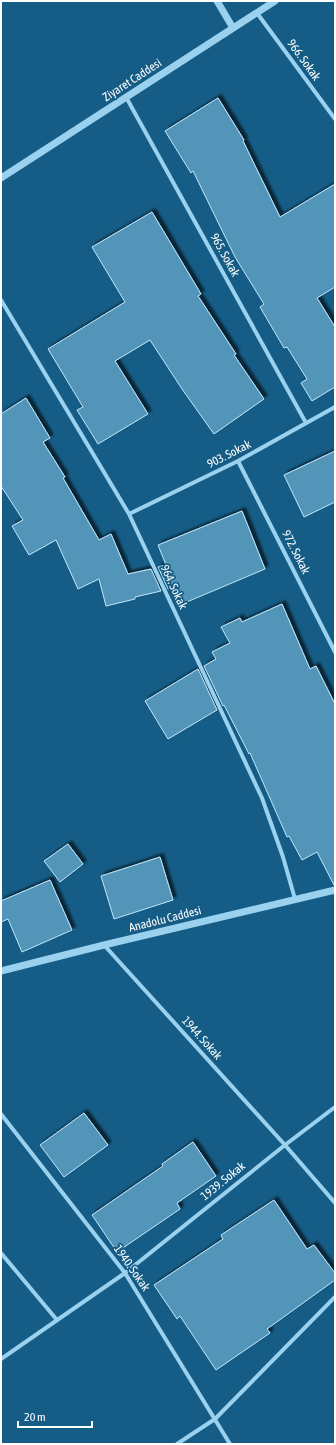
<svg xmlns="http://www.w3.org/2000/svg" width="336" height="1445" viewBox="0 0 336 1445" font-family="'Asap Condensed',sans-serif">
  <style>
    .building { fill: #5395b9; stroke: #c0e6fa; filter: url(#shadow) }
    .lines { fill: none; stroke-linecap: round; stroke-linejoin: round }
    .minor { stroke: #9ad1ee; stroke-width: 4 }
    .tertiary { stroke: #9ad1ee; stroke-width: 7 }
    .labels { text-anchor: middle; stroke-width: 3.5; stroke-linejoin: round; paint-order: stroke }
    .street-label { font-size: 12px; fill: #fff; stroke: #155d86 }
  </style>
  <defs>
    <filter id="shadow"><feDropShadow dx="3.5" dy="-3.5" stdDeviation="1" flood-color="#0009"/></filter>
  </defs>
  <rect width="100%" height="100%" fill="#155d86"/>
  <!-- building -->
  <path class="building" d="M 218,98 L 244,140 L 243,141 L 280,217 L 335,184 L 335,287 L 317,298 L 335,327 L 335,387 L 312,401 L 301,383 L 307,379 L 287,347 L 284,348 L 260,307 L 264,304 L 235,257 L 193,171 L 191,173 L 165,131 Z
    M 152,212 L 201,294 L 198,296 L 236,354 L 234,355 L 264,399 L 214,434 L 182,389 L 150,340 L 115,361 L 148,414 L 98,444 L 77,410 L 83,407 L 48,349 L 125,302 L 92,247 Z
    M 26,398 L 50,438 L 43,442 L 65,477 L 63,478 L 99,540 L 111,534 L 128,574 L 151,569 L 161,591 L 135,597 L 135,599 L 106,606 L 99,579 L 78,589 L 56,540 L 29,555 L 12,526 L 23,520 L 1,486 L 1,414 Z
    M 335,451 L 335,502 L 304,517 L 284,475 Z
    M 242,511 L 265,569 L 182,604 L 175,588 L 168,589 L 158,567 L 166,565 L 158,545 Z
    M 282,604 L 310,669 L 316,666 L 335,704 L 335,885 L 334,885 L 317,852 L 302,860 L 289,836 L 287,837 L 250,753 L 249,754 L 224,705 L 223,706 L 204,666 L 216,659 L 212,652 L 230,643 L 221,627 L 240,618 L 242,622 Z
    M 198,669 L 217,710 L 168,739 L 145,701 Z
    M 68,844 L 83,864 L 60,882 L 44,861 Z
    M 160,857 L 173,900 L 114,919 L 101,876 Z
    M 50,880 L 72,930 L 22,952 L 8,919 L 1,922 L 1,901 Z
    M 84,1113 L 108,1145 L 64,1177 L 40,1145 Z
    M 193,1142 L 216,1176 L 177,1203 L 180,1209 L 117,1252 L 92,1215 L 163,1166 L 162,1164 Z
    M 274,1200 L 307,1249 L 314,1245 L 335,1273 L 335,1280 L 267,1329 L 270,1333 L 216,1370 L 180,1316 L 177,1319 L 154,1285 L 223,1239 L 221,1235 Z"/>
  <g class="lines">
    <!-- minor -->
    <path class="minor" d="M 257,13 L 335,119
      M 126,97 L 306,423
      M 1,300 L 129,514 L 262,798 L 283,857 L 295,899
      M 238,461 L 335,652
      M 129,514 L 238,461 L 335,407
      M 104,945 L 285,1145 L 335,1203
      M 1,1114 L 125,1273 L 230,1444
      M 1,1253 L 57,1320
      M 1,1359 L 125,1273 L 285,1145 L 335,1107
      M 177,1444 L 215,1419 L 335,1297"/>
    <!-- tertiary -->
    <path class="tertiary" d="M 217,1 L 233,28
      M 1,178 L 275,1
      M 1,971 L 104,945 L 335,890"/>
  </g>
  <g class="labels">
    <!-- street labels -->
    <g class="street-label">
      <text transform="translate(304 60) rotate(54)" y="4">966. Sokak</text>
      <text transform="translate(132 80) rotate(-33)" y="4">Ziyaret Caddesi</text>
      <text transform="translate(225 255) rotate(61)" y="4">965. Sokak</text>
      <text transform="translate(229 454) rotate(-27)" y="4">903. Sokak</text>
      <text transform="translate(296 552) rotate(63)" y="4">972. Sokak</text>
      <text transform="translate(174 587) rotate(65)" y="4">964. Sokak</text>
      <text transform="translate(165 919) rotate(-14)" y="4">Anadolu Caddesi</text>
      <text transform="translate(202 1038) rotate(48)" y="4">1944. Sokak</text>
      <text transform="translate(223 1181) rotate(-39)" y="4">1939. Sokak</text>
      <text transform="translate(132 1268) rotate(55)" y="4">1940. Sokak</text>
    </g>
  </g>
  <!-- border -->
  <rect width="336" height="1445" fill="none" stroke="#ffffff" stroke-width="4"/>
  <!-- scale -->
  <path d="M18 1421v6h74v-6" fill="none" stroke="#ffffff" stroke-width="2"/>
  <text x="24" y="1421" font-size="12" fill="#ffffff" stroke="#155d86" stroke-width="3" paint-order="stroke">20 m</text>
</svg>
